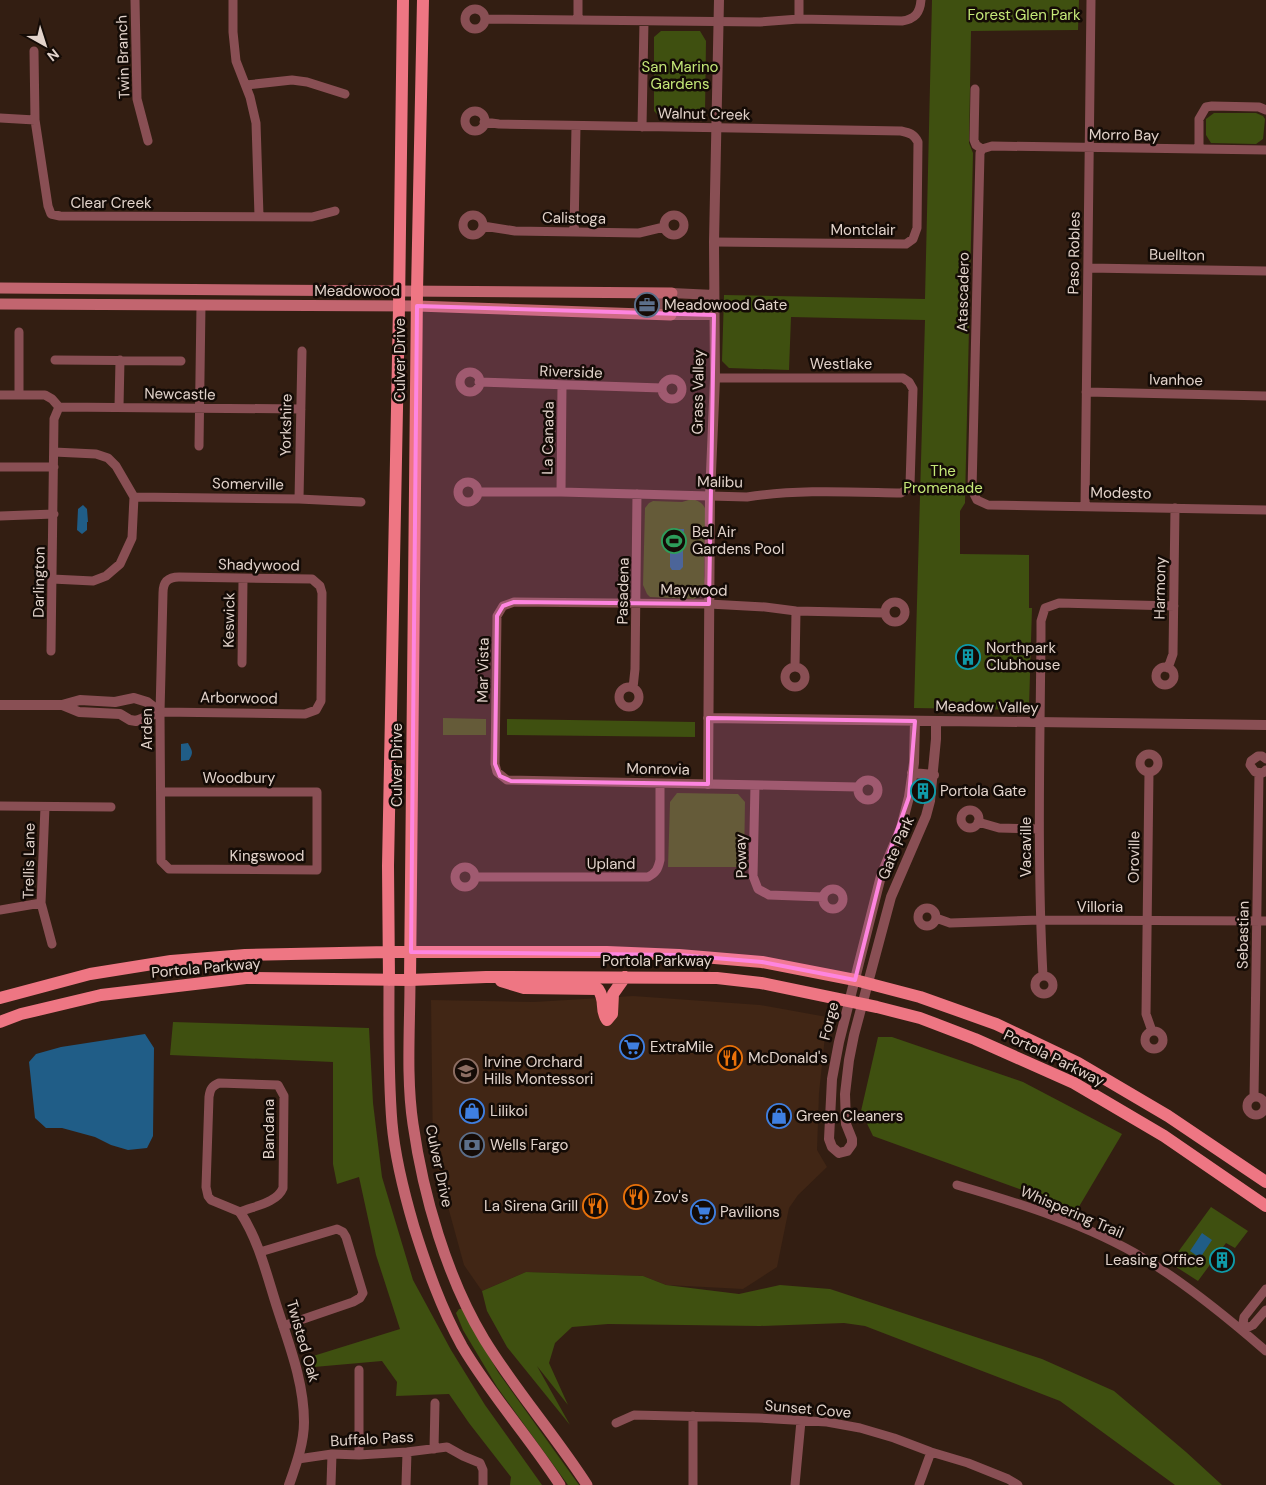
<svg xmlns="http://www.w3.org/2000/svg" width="1266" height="1485" viewBox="0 0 1266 1485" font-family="'DM Sans',sans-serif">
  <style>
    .built { fill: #412615 }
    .green { fill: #3f5010 }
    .water { fill: #205d87 }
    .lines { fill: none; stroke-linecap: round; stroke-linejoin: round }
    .minor { stroke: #894f54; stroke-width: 9 }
    .tertiary { stroke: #894f54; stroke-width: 10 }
    .secondary { stroke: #c2656f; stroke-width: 11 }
    .primary { stroke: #ee7683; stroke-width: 12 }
    .marked { fill: #fe85df; fill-opacity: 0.2; stroke: #fe85df; stroke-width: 4; stroke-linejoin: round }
    .labels { text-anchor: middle; stroke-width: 5; stroke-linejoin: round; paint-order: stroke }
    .park-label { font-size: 15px; fill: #c5e878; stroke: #140b06 }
    .street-label { font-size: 15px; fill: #e2d3cb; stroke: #140b06 }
    .poi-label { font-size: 15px; fill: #e2d3cb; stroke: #140b06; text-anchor: start }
  </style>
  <rect width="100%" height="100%" fill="#331e12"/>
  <!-- built -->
  <path class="built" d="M 633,996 L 760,1005 L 827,1017 L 819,1093 L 817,1150 L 827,1167 L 798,1195 L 789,1208 L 777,1267 L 743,1289 L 666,1285 L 643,1276 L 526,1272 L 482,1291 L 464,1265 L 433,1152 L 431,1000 L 534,1002 Z"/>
  <!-- green -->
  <path class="green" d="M 932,0 L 1079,0 L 1078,30 L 971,31 L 969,143 L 973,153 L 965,503 L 960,511 L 960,554 L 1029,555 L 1029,608 L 1032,608 L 1029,707 L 1025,710 L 914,708 L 925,320 L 791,317 L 789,370 L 729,368 L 722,361 L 724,295 L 925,299 Z
    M 661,31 L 700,31 L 706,41 L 705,113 L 698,118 L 660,117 L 654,111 L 654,37 Z
    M 1214,113 L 1256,113 L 1263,116 L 1265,119 L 1263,139 L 1256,144 L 1211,143 L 1206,135 L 1206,119 Z
    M 692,499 C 705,502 709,511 705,524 L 704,576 L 706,587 L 704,593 L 694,599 L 650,597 L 647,594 L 643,585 L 645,508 L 649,503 L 653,501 L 682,502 Z
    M 443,718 L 486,719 L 486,735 L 443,735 Z
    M 507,719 L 695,722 L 695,737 L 507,735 Z
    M 677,793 L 738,794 L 745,802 L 744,867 L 668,867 L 670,802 Z
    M 173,1022 L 369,1028 L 373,1103 L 382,1177 L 413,1280 L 451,1350 L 485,1405 L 542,1485 L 510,1485 L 511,1477 L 469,1423 L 449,1394 L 396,1396 L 397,1382 L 382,1361 L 314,1367 L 310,1357 L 400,1329 L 376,1255 L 359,1177 L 337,1184 L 333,1164 L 333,1062 L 170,1055 Z
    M 878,1037 L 892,1037 L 1023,1082 L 1122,1134 L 1077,1210 L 873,1136 L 861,1111 Z
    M 1211,1207 L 1248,1231 L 1235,1248 L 1226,1243 L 1198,1281 L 1170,1263 Z
    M 526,1272 L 643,1276 L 666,1285 L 739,1294 L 780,1285 L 830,1289 L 1042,1359 L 1114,1391 L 1186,1452 L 1222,1485 L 1175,1485 L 1060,1401 L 865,1326 L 844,1323 L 760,1326 L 608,1324 L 572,1327 L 555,1343 L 549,1363 L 568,1405 L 537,1366 L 570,1425 L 507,1347 L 487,1311 L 482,1291 Z
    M 459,1309 L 462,1309 L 498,1372 L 579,1485 L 568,1485 L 497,1387 L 463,1330 L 456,1313 Z"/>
  <!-- water -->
  <path class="water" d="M 83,505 L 87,509 L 88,522 L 87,522 L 87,530 L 82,534 L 77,530 L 78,509 Z
    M 669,529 L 684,529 L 683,543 L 680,543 L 683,546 L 683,567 L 680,570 L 672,570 L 670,567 L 670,546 L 672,543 L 669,543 Z
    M 188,743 C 192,751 194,752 189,760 L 181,761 L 181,744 Z
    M 145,1034 L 154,1048 L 153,1136 L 147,1148 L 128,1150 L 111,1145 L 95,1137 L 62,1128 L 46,1128 L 35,1118 L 29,1062 L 36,1054 L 61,1047 Z
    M 1202,1233 L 1212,1240 L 1200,1258 L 1190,1251 Z"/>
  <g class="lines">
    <!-- minor -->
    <path class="minor" d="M 135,0 L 137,99 L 148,141
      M 233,0 L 233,32 L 236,61 L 250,97 L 256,123 L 259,216
      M465 19a10 10 0 1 1 20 0a10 10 0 1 1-20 0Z
      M 485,19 L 760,22 L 799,19 L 902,21 C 915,19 920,13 921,0
      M 799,19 L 799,0
      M 578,20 L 578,0
      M 34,51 L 35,120 L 48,206 L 51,214 L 60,216 L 312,217 L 335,211
      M 246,85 L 292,80 L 307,82 L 345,94
      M 975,89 L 974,140 L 976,145 L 982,149
      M465 121a10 10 0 1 1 20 0a10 10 0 1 1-20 0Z
      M 0,118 L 35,120
      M 484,122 L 499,124 L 901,131 C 910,133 914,134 918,142 L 917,228 L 913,239 L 906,244 L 714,242
      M 642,127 L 644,21
      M 982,149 L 980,153 L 972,490 L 977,500 L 988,505 L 1266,510
      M 982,149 L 992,146 L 1266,150
      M 1199,149 L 1199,119 L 1206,107 L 1212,106 L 1259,107 L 1266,110
      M664 225a10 10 0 1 1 20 0a10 10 0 1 1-20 0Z
      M463 225a10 10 0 1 1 20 0a10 10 0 1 1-20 0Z
      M 483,226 L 515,231 L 639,233 L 664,227
      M 574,232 L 576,126
      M 1088,268 L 1266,271
      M 55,360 L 181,361
      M460 382a10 10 0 1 1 20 0a10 10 0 1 1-20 0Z
      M662 389a10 10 0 1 1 20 0a10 10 0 1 1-20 0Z
      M 479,382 L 662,388
      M 1086,392 L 1266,396
      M 0,395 L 45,395 L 52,399 L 59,407
      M 19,395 L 19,332
      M 59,407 L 301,409
      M 119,407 L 120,360
      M 199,446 L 201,305
      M 0,467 L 54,467
      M458 492a10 10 0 1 1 20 0a10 10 0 1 1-20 0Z
      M 478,492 L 561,492 L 747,497 C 798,489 850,492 901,493 L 906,490 L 910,485 L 913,389 L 909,382 L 903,378 L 715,378
      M 561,492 L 562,385
      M 134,497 L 299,499 L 361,502
      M 299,499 L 302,351
      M 1085,506 L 1091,0
      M 0,516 L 54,514
      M 52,579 L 93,581 L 106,576 L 120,564 L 132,538 L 134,497 L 116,466 L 108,458 L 96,454 L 54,452
      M885 612a10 10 0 1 1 20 0a10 10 0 1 1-20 0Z
      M 51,651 L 54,419 L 59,407
      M 242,663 L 243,579
      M 795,667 L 796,611
      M1156 676a9 9 0 1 1 18 0a9 9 0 1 1-18 0Z
      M785 677a10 10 0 1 1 20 0a10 10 0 1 1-20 0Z
      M 1168,668 L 1173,654 L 1175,508
      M619 697a10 10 0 1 1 20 0a10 10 0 1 1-20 0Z
      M 633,688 L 635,669 L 637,494
      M 160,712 L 305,714 L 316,710 L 321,701 L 322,593 L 320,586 L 312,579 L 179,577 C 168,577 163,582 163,593 L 160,712 L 161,861 L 169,869 L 317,870 L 317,792 L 161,792
      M1140 763a9 9 0 1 1 18 0a9 9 0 1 1-18 0Z
      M 1266,759 L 1262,756 L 1258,756 L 1251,761 L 1250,765 L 1255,772 L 1263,773 L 1266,770
      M 1149,772 L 1146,1014 L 1152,1031
      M858 790a10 10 0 1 1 20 0a10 10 0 1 1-20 0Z
      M 755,785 L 753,876 L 758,889 L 769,895 L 823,897
      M 858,787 L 507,780 L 497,772 L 495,764 L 497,616 L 503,606 L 514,602 L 709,604 L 765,607 L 796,611 L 885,613
      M 0,806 L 111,807
      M 45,807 L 41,903 L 52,944
      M961 819a9 9 0 1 1 18 0a9 9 0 1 1-18 0Z
      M 978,822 L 999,828 L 1039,829
      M455 877a10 10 0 1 1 20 0a10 10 0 1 1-20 0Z
      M 475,877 L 648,877 C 656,873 658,869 660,860 L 660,783
      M823 899a10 10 0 1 1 20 0a10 10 0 1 1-20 0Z
      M918 917a9 9 0 1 1 18 0a9 9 0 1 1-18 0Z
      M 0,910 L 41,903
      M 936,918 L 950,923 L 1040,920 L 1266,921
      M 1043,976 C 1037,863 1040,749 1041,636 L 1041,621 L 1045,608 L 1059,603 L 1174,606
      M1035 985a9 9 0 1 1 18 0a9 9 0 1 1-18 0Z
      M1145 1040a9 9 0 1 1 18 0a9 9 0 1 1-18 0Z
      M 219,1083 L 278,1085 L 284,1096 L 283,1188 C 277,1203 254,1206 240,1212 L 211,1200 L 208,1196 L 206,1187 L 209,1097 C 210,1089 212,1086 219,1083 Z
      M 1254,1097 L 1259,773
      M1247 1106a9 9 0 1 1 18 0a9 9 0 1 1-18 0Z
      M 957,1185 C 1019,1203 1089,1225 1145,1259 C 1188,1285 1228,1318 1266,1351
      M 260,1252 L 337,1229 L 343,1232 L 346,1237 L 363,1293 L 360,1298 L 353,1302 L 283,1326
      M 1242,1330 L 1244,1317 L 1266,1289
      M 1242,1330 L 1253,1325 L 1266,1310
      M 616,1423 L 634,1415 L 758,1418 L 827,1422 L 860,1428 L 894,1438 L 931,1452 L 968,1463 L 1008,1479 L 1018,1485
      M 434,1449 L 435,1403
      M 359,1455 L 359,1370
      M 298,1459 L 332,1454 L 359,1455 L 407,1452 L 447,1447 L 463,1456 L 480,1463 L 483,1470 L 483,1485
      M 331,1485 L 332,1454
      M 406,1485 L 407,1452
      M 693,1485 L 693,1416
      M 795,1485 L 801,1421
      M 919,1485 L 931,1452"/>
    <!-- tertiary -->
    <path class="tertiary" d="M 672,293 L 714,295
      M 663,314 L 663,293
      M 671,315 L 714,315
      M 0,705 L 62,705 L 80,700 L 115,702 L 134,698 L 147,702 L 160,712
      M 62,705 L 79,712 L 120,714 L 130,720 L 136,721 L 160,712
      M 708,718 L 1266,725
      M 915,721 L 914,763 L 909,797 L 901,828 L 881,876 L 839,1042 L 832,1079 L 829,1139 L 832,1147 L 839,1153 L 847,1151 L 852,1144 L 852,1139 L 846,1124 L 845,1094 L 849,1060 L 854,1035 L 891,897 L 926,816 L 930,801 L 936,739 L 936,721
      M 912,773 L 934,775
      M 708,784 L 710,496 L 715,378 L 714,242 L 719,0
      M 240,1212 C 258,1239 266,1272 276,1304 C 288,1342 304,1381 304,1422 C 304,1443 296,1465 289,1485"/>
    <!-- secondary -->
    <path class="secondary" d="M 0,288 L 672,293
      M 0,304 L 417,306 L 671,315
      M 389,980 C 389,1027 388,1075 392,1123 C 395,1158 404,1193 414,1227 C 427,1268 441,1308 462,1346 C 491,1395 529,1437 560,1485
      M 410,980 C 410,1027 406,1077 413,1124 C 423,1195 447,1278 484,1339 C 515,1390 555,1435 587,1485"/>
    <!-- primary -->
    <path class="primary" d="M 389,980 L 388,866 L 399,307 L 403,0
      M 410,980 L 417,292 L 423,0
      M 501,981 L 524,988 L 598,989 C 607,1002 599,1008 607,1020 L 612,1014 L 613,994 L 625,977
      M 0,998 L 90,974 L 171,961 L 245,955 L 389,952 L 607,952 L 679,955 L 762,962 L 855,980 L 920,997 L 996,1024 L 1078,1063 L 1168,1116 L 1266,1182
      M 0,1022 L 21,1014 L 101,995 L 246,978 L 410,980 L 486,977 L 717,978 L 761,983 L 877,1007 L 920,1018 L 975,1039 L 1074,1083 L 1164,1136 L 1266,1206"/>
  </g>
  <!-- marked area -->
  <path class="marked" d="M 417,306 L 714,315 L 709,604 L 514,602 L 503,606 L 497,616 L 495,764 L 500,776 L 511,781 L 708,784 L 708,718 L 915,721 L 909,797 L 881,876 L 855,980 L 762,962 L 679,955 L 411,952 Z"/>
  <!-- icons -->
  <defs>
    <symbol id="office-ring" viewBox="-11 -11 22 22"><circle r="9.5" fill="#140b06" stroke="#5c6f8a" stroke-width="1.5"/><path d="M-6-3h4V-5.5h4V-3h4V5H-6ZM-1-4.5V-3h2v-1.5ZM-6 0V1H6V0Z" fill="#5c6f8a"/></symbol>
    <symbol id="stadium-ring" viewBox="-11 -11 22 22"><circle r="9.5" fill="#140b06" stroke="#2e9e5b" stroke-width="1.5"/><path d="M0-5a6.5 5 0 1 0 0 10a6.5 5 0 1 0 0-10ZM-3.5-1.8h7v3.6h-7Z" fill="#2e9e5b"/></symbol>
    <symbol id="building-ring" viewBox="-11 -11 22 22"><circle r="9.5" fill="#140b06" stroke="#0f9aa8" stroke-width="1.5"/><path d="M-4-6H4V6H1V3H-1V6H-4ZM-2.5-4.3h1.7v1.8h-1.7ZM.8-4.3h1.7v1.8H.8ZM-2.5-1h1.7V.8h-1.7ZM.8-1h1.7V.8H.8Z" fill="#0f9aa8"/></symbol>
    <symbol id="supermarket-ring" viewBox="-11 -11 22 22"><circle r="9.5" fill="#140b06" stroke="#3f7fe0" stroke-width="1.5"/><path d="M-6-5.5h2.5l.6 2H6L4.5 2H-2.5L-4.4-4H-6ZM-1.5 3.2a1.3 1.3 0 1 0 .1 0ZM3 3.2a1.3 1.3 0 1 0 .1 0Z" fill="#3f7fe0"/></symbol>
    <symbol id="restaurant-ring" viewBox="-11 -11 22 22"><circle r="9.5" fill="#140b06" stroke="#e8710a" stroke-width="1.5"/><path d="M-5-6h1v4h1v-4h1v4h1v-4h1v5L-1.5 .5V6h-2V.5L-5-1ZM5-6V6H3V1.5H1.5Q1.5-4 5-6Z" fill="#e8710a"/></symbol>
    <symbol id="school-ring" viewBox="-11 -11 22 22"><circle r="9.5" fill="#140b06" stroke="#8d6e63" stroke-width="1.5"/><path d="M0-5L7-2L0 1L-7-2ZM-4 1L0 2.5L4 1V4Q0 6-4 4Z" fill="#8d6e63"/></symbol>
    <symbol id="shop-ring" viewBox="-11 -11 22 22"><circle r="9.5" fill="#140b06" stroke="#3f7fe0" stroke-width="1.5"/><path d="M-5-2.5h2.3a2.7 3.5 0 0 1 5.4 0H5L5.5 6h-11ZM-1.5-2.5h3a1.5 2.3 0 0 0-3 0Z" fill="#3f7fe0"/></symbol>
    <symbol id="bank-ring" viewBox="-11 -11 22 22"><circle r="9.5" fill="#140b06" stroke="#5c6f8a" stroke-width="1.5"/><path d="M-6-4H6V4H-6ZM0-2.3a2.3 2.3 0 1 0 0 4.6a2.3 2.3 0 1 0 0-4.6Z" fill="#5c6f8a"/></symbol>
  </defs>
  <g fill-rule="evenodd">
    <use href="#office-ring" x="633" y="291" width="28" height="28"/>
    <use href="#stadium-ring" x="660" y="527" width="28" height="28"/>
    <use href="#building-ring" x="954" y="643" width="28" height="28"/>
    <use href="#building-ring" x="909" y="777" width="28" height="28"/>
    <use href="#supermarket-ring" x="618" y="1033" width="28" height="28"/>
    <use href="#restaurant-ring" x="716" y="1044" width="28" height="28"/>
    <use href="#school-ring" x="452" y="1057" width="28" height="28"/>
    <use href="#shop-ring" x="458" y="1097" width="28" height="28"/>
    <use href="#shop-ring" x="765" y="1102" width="28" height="28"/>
    <use href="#bank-ring" x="458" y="1131" width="28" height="28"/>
    <use href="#restaurant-ring" x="622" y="1183" width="28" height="28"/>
    <use href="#restaurant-ring" x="581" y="1192" width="28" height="28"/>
    <use href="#supermarket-ring" x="689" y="1198" width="28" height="28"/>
    <use href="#building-ring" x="1208" y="1246" width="28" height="28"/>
  </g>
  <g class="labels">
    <!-- park labels -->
    <g class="park-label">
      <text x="1024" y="20">Forest Glen Park</text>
      <text x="680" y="72">San Marino<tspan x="680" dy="17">Gardens</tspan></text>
      <text x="943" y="476">The<tspan x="943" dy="17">Promenade</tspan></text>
    </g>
    <!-- street labels -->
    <g class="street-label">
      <text transform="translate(123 57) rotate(-92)" y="5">Twin Branch</text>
      <text transform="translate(704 114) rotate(1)" y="5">Walnut Creek</text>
      <text transform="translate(1124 135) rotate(1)" y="5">Morro Bay</text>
      <text x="111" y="208">Clear Creek</text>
      <text transform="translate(574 218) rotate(1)" y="5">Calistoga</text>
      <text x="863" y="235">Montclair</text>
      <text transform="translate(1074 253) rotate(-89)" y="5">Paso Robles</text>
      <text transform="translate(1177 255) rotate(1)" y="5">Buellton</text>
      <text x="357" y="296">Meadowood</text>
      <text transform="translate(963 292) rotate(-89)" y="5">Atascadero</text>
      <text transform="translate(400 360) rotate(-90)" y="5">Culver Drive</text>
      <text x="841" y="369">Westlake</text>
      <text transform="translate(571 372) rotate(2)" y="5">Riverside</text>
      <text transform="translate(1176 380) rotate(1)" y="5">Ivanhoe</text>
      <text transform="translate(698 392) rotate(-89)" y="5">Grass Valley</text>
      <text transform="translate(180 394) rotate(1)" y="5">Newcastle</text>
      <text transform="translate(286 425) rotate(-89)" y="5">Yorkshire</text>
      <text transform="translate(548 438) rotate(-89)" y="5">La Canada</text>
      <text transform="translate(720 482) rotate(1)" y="5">Malibu</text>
      <text transform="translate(248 484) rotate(1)" y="5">Somerville</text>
      <text transform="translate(1121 493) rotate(1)" y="5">Modesto</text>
      <text transform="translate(259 565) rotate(1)" y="5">Shadywood</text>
      <text transform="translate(39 582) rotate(-89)" y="5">Darlington</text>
      <text transform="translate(1160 588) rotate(-89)" y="5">Harmony</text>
      <text transform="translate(694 590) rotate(1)" y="5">Maywood</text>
      <text transform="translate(623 591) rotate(-89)" y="5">Pasadena</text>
      <text transform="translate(229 620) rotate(-89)" y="5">Keswick</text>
      <text transform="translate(483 670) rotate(-89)" y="5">Mar Vista</text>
      <text transform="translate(239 698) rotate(1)" y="5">Arborwood</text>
      <text transform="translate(987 707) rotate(1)" y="5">Meadow Valley</text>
      <text transform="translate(147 729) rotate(-90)" y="5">Arden</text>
      <text transform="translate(397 765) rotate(-90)" y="5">Culver Drive</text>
      <text transform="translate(658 769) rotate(1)" y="5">Monrovia</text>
      <text x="239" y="783">Woodbury</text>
      <text transform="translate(1026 847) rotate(-90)" y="5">Vacaville</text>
      <text transform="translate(896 848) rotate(-66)" y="5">Gate Park</text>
      <text x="267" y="861">Kingswood</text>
      <text transform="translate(741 856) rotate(-92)" y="5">Poway</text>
      <text transform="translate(1134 857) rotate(-89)" y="5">Oroville</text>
      <text transform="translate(29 861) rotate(-89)" y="5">Trellis Lane</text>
      <text x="611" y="869">Upland</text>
      <text x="1100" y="912">Villoria</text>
      <text transform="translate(1243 935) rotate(-89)" y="5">Sebastian</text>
      <text x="657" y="966">Portola Parkway</text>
      <text transform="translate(206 968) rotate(-5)" y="5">Portola Parkway</text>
      <text transform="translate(829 1021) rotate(-76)" y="5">Forge</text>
      <text transform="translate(1054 1058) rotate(26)" y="5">Portola Parkway</text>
      <text transform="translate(269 1129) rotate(-90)" y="5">Bandana</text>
      <text transform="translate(439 1166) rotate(78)" y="5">Culver Drive</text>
      <text transform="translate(1072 1212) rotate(23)" y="5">Whispering Trail</text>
      <text transform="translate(303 1341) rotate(74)" y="5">Twisted Oak</text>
      <text transform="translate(808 1409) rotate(5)" y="5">Sunset Cove</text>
      <text transform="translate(372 1439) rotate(-3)" y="5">Buffalo Pass</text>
    </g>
    <!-- poi labels -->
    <g class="poi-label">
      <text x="664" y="310">Meadowood Gate</text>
      <text x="692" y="537">Bel Air<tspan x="692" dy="17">Gardens Pool</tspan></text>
      <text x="986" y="653">Northpark<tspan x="986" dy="17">Clubhouse</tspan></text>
      <text x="940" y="796">Portola Gate</text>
      <text x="650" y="1052">ExtraMile</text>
      <text x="748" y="1063">McDonald's</text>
      <text x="484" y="1067">Irvine Orchard<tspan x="484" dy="17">Hills Montessori</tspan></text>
      <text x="490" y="1116">Lilikoi</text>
      <text x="796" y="1121">Green Cleaners</text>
      <text x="490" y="1150">Wells Fargo</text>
      <text x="654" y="1202">Zov's</text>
      <text x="578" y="1211" text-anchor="end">La Sirena Grill</text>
      <text x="720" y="1217">Pavilions</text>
      <text x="1204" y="1265" text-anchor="end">Leasing Office</text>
    </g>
  </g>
  <!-- north arrow -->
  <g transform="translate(45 45) rotate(141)" stroke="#140b06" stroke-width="4" paint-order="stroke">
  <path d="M0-4L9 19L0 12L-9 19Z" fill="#e2d3cb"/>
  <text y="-8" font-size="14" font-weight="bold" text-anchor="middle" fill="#e2d3cb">N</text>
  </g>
</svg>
